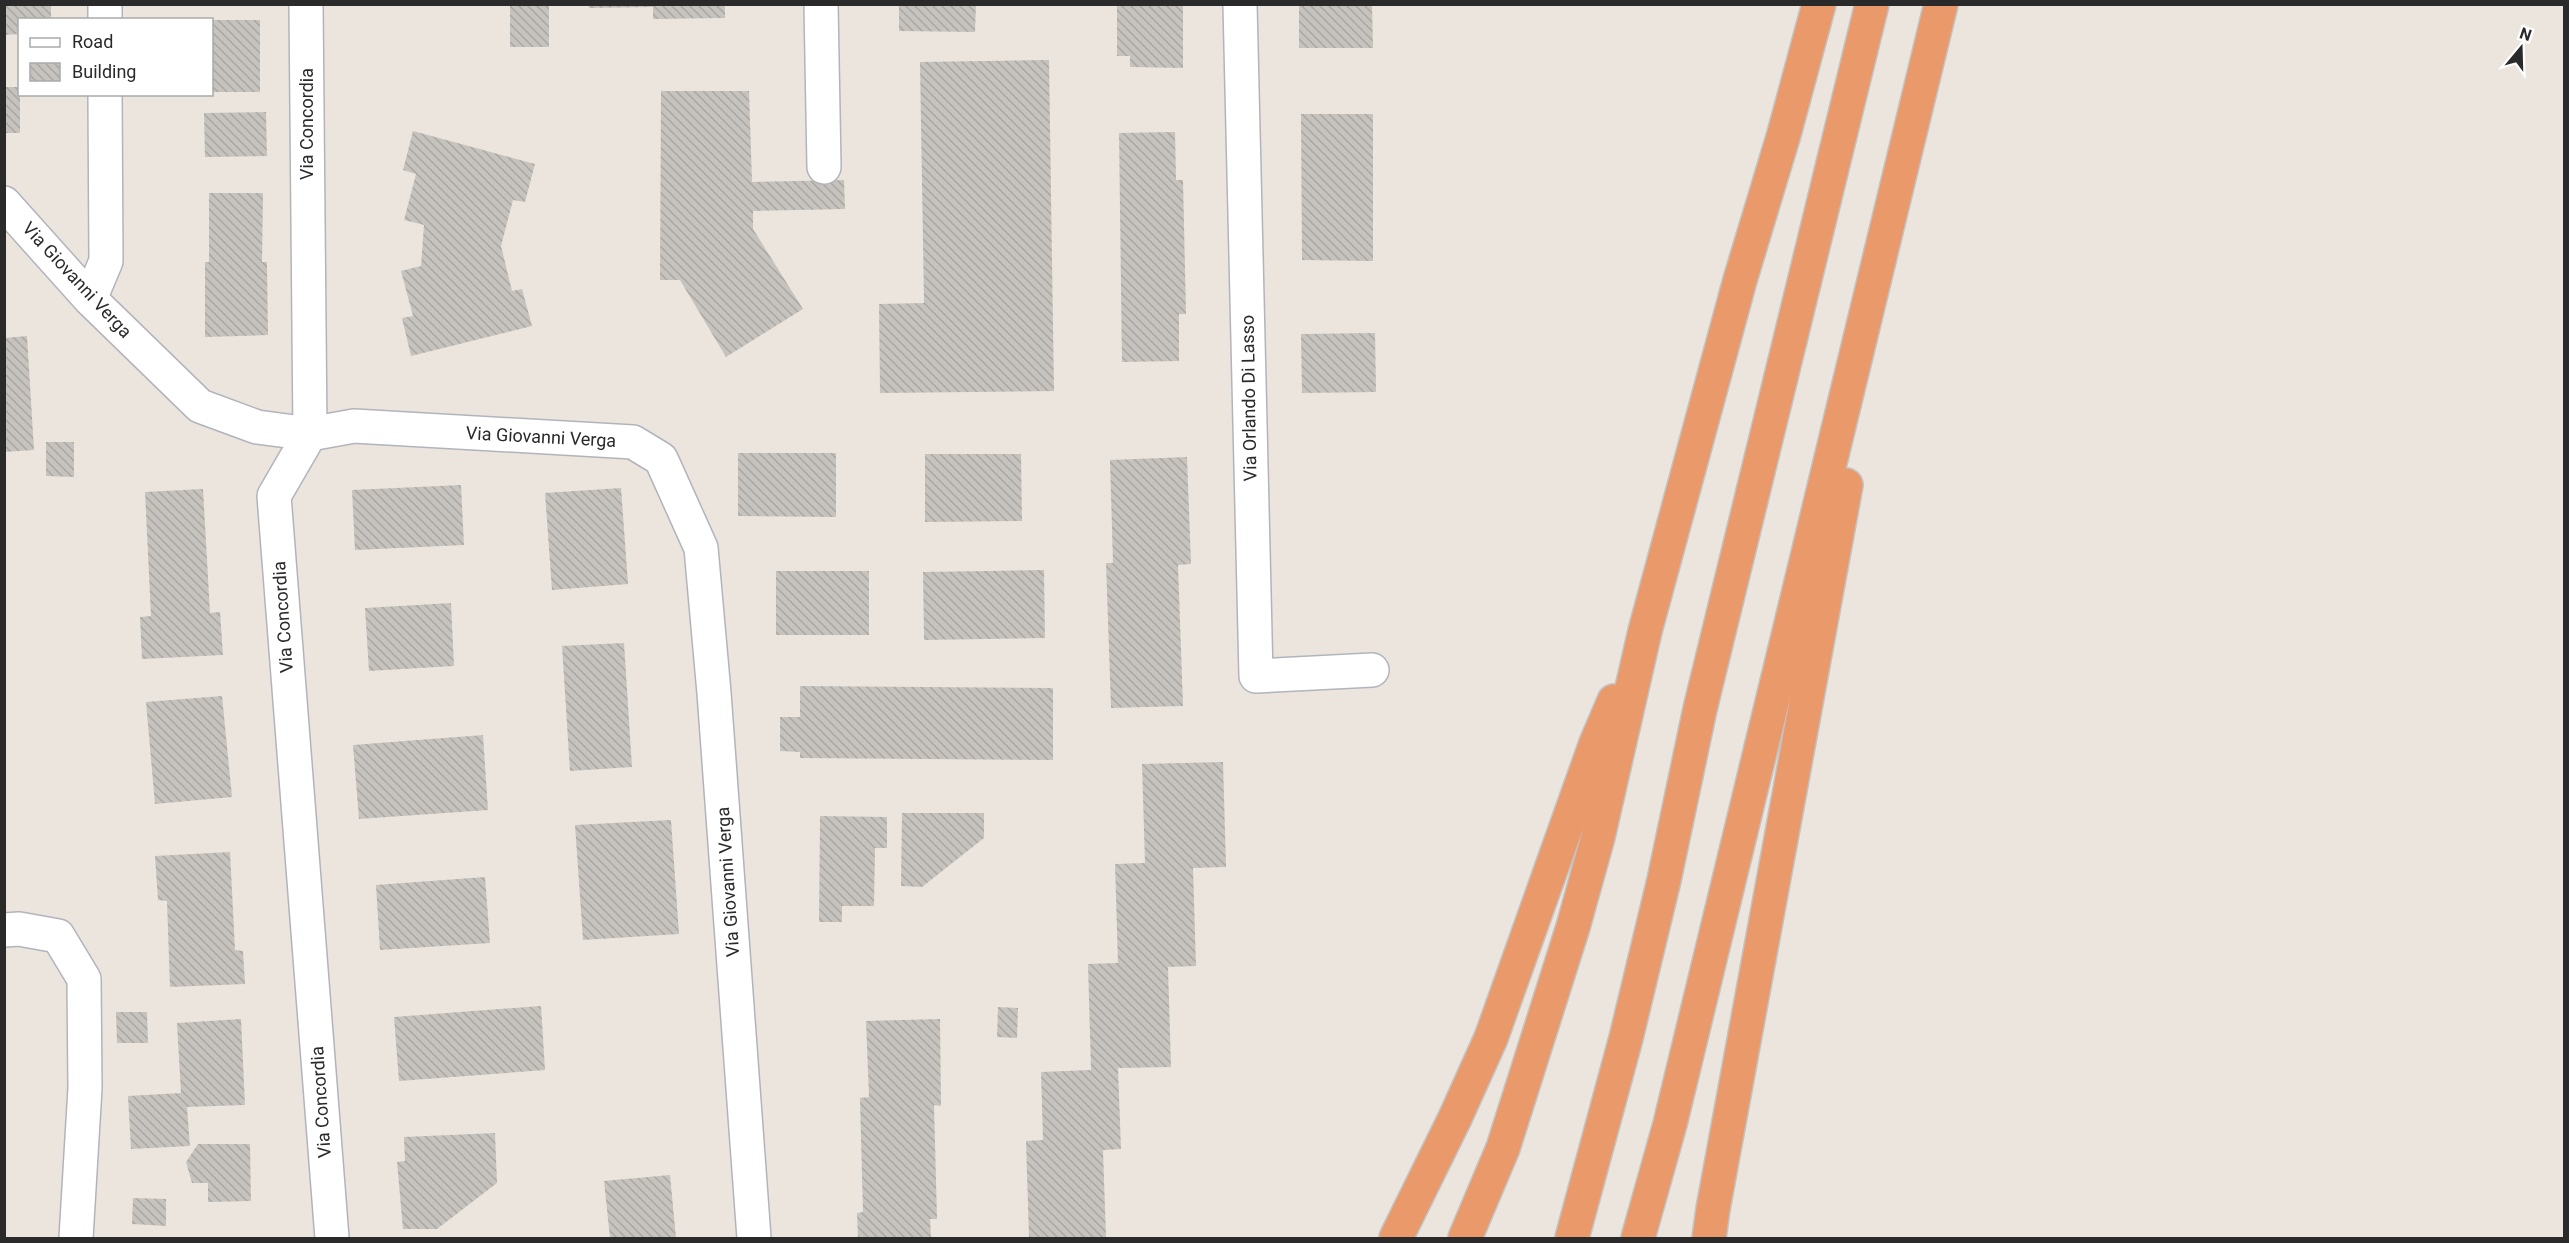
<svg xmlns="http://www.w3.org/2000/svg" width="2569" height="1243" viewBox="0 0 2569 1243" font-family="Roboto,sans-serif">
  <style>
    .building { fill: url(#building-back-hatch) }
    .lines { fill: none; stroke-linecap: round; stroke-linejoin: round }
    .minor-casing { stroke: #b2b4bc; stroke-width: 36 }
    .highway-casing { stroke: #c3c3c3; stroke-width: 36 }
    .minor { stroke: #fff; stroke-width: 33 }
    .highway { stroke: #ea9a6a; stroke-width: 33 }
    .labels { text-anchor: middle; stroke-width: 6; stroke-linejoin: round; paint-order: stroke }
    .street-label { font-size: 18px; fill: #2a2a2a; stroke: #fff }
  </style>
  <defs>
    <pattern id="building-back-hatch" width="6" height="6" patternUnits="userSpaceOnUse" patternTransform="scale(1.5)"><rect width="6" height="6" fill="#c6c2bd"/><path d="M-1 5l2 2M0 0l6 6M5-1l2 2" fill="none" stroke="#aaa7a3"/></pattern>
  </defs>
  <rect width="100%" height="100%" fill="#ebe5de"/>
  <!-- building -->
  <path class="building" d="M 4,4 L 51,4 L 51,20 L 20,20 L 20,34 L 4,35 Z
    M 510,4 L 549,4 L 549,47 L 510,47 Z
    M 589,4 L 725,4 L 725,18 L 653,19 L 653,7 L 589,8 Z
    M 899,4 L 976,4 L 975,32 L 899,31 Z
    M 1117,4 L 1183,4 L 1183,68 L 1130,67 L 1130,56 L 1117,56 Z
    M 1299,4 L 1372,4 L 1373,48 L 1299,48 Z
    M 212,20 L 260,20 L 260,92 L 212,92 Z
    M 1049,60 L 1054,391 L 880,393 L 879,304 L 924,303 L 920,62 Z
    M 4,87 L 20,87 L 20,133 L 4,133 Z
    M 661,91 L 749,91 L 752,182 L 844,180 L 845,209 L 753,211 L 753,229 L 803,309 L 726,357 L 680,280 L 660,280 Z
    M 266,112 L 267,156 L 205,157 L 204,113 Z
    M 1301,114 L 1373,114 L 1373,261 L 1302,260 Z
    M 413,131 L 535,164 L 525,202 L 513,200 L 501,246 L 512,291 L 522,289 L 532,326 L 411,356 L 402,318 L 413,316 L 401,271 L 421,266 L 424,225 L 404,220 L 416,174 L 403,170 Z
    M 1175,132 L 1176,180 L 1183,180 L 1186,314 L 1179,314 L 1179,361 L 1122,362 L 1119,133 Z
    M 209,193 L 263,193 L 262,262 L 267,262 L 268,335 L 205,337 L 205,262 L 209,262 Z
    M 1375,333 L 1376,392 L 1302,393 L 1301,334 Z
    M 27,336 L 34,450 L 4,452 L 4,338 Z
    M 46,442 L 74,442 L 74,477 L 46,476 Z
    M 738,453 L 836,453 L 836,517 L 738,516 Z
    M 925,454 L 1021,454 L 1022,521 L 925,522 Z
    M 1187,457 L 1191,564 L 1178,565 L 1183,706 L 1111,708 L 1106,563 L 1113,563 L 1110,460 Z
    M 461,485 L 464,545 L 355,550 L 352,490 Z
    M 621,488 L 628,584 L 552,590 L 545,493 Z
    M 203,489 L 210,613 L 220,612 L 223,655 L 142,659 L 140,617 L 151,616 L 145,492 Z
    M 1044,570 L 1045,638 L 924,640 L 923,572 Z
    M 776,571 L 869,571 L 869,635 L 776,635 Z
    M 451,603 L 454,666 L 369,671 L 365,608 Z
    M 624,643 L 632,767 L 570,771 L 562,646 Z
    M 800,686 L 1053,688 L 1053,760 L 800,758 L 800,752 L 780,751 L 780,717 L 800,717 Z
    M 222,696 L 232,797 L 155,804 L 146,702 Z
    M 483,735 L 488,810 L 359,819 L 353,745 Z
    M 1223,762 L 1226,867 L 1193,868 L 1196,966 L 1168,967 L 1171,1067 L 1118,1068 L 1121,1149 L 1103,1150 L 1106,1238 L 1029,1238 L 1026,1141 L 1043,1140 L 1041,1072 L 1091,1070 L 1088,964 L 1118,963 L 1115,864 L 1145,863 L 1142,764 Z
    M 902,813 L 984,813 L 984,838 L 922,887 L 901,886 Z
    M 820,816 L 887,817 L 887,848 L 875,848 L 874,906 L 842,906 L 842,922 L 819,922 Z
    M 671,820 L 679,934 L 583,940 L 575,825 Z
    M 230,852 L 235,950 L 243,951 L 245,984 L 170,987 L 167,901 L 158,900 L 155,856 Z
    M 485,877 L 490,943 L 380,950 L 376,885 Z
    M 541,1006 L 545,1070 L 399,1081 L 394,1017 Z
    M 998,1007 L 1018,1008 L 1017,1038 L 997,1037 Z
    M 116,1012 L 147,1012 L 148,1043 L 117,1043 Z
    M 241,1019 L 245,1105 L 187,1107 L 190,1146 L 131,1149 L 128,1096 L 181,1093 L 177,1023 Z
    M 940,1019 L 941,1106 L 934,1105 L 937,1219 L 930,1219 L 931,1238 L 858,1238 L 857,1213 L 863,1212 L 860,1098 L 869,1097 L 866,1021 Z
    M 495,1133 L 497,1183 L 437,1229 L 403,1229 L 397,1162 L 405,1161 L 404,1137 Z
    M 198,1144 L 250,1144 L 251,1201 L 208,1202 L 208,1183 L 192,1183 L 186,1162 Z
    M 670,1175 L 676,1238 L 610,1238 L 604,1181 Z
    M 133,1198 L 166,1199 L 166,1226 L 132,1224 Z"/>
  <g class="lines">
    <defs>
      <path id="minor" d="M 105,4 L 105,20
        M 306,4 L 310,434 L 274,496 L 332,1238
        M 821,4 L 824,167
        M 1240,4 L 1256,676 L 1372,670
        M 4,203 L 90,299 L 200,406 L 257,427 L 310,434 L 354,426 L 633,442 L 661,459 L 701,548 L 714,693 L 754,1238
        M 90,299 L 106,261 L 105,94
        M 4,930 L 19,929 L 58,936 L 84,979 L 85,1088 L 76,1238"/>
      <path id="highway" d="M 1396,1238 L 1455,1118 L 1491,1038 L 1596,743 L 1614,701
        M 1465,1238 L 1503,1148 L 1573,927 L 1598,837 L 1645,631 L 1740,280 L 1784,134 L 1819,4
        M 1572,1238 L 1626,1038 L 1664,880 L 1700,709 L 1872,4
        M 1638,1238 L 1670,1124 L 1941,4
        M 1709,1238 L 1713,1209 L 1846,485"/>
    </defs>
    <!-- minor casing -->
    <use href="#minor" class="minor-casing"/>
    <!-- highway casing -->
    <use href="#highway" class="highway-casing"/>
    <!-- minor -->
    <use href="#minor" class="minor"/>
    <!-- highway -->
    <use href="#highway" class="highway"/>
  </g>
  <g class="labels">
    <!-- street labels -->
    <g class="street-label">
      <text transform="translate(307 124) rotate(-90)" y="6">Via Concordia</text>
      <text transform="translate(77 280) rotate(47)" y="6">Via Giovanni Verga</text>
      <text transform="translate(1249 398) rotate(-91)" y="6">Via Orlando Di Lasso</text>
      <text transform="translate(541 437) rotate(3)" y="6">Via Giovanni Verga</text>
      <text transform="translate(283 617) rotate(-94)" y="6">Via Concordia</text>
      <text transform="translate(728 882) rotate(-94)" y="6">Via Giovanni Verga</text>
      <text transform="translate(321 1102) rotate(-94)" y="6">Via Concordia</text>
    </g>
  </g>
  <!-- border -->
  <rect width="2569" height="1243" fill="none" stroke="#2a2a2a" stroke-width="12"/>
  <!-- legend -->
  <rect x="18" y="18" width="195" height="78" fill="#ffffff" stroke="#aaaaaa" stroke-width="1.5"/>
  <rect x="30" y="38" width="30" height="9" fill="#ffffff" stroke="#aaaaaa" stroke-width="1.5"/>
  <text x="72" y="48" font-size="18" fill="#2a2a2a">Road</text>
  <rect x="30" y="63" width="30" height="18" fill="url(#building-back-hatch)" stroke="#aaaaaa" stroke-width="1.5"/>
  <text x="72" y="78" font-size="18" fill="#2a2a2a">Building</text>
  <!-- north arrow -->
  <g transform="translate(2521 48) rotate(19)" stroke="#ffffff" stroke-width="4.5" paint-order="stroke">
  <path d="M0-4.5L10 22L0 15L-10 22Z" fill="#2a2a2a"/>
  <text y="-9" font-size="16" font-weight="bold" text-anchor="middle" fill="#2a2a2a">N</text>
  </g>
</svg>
